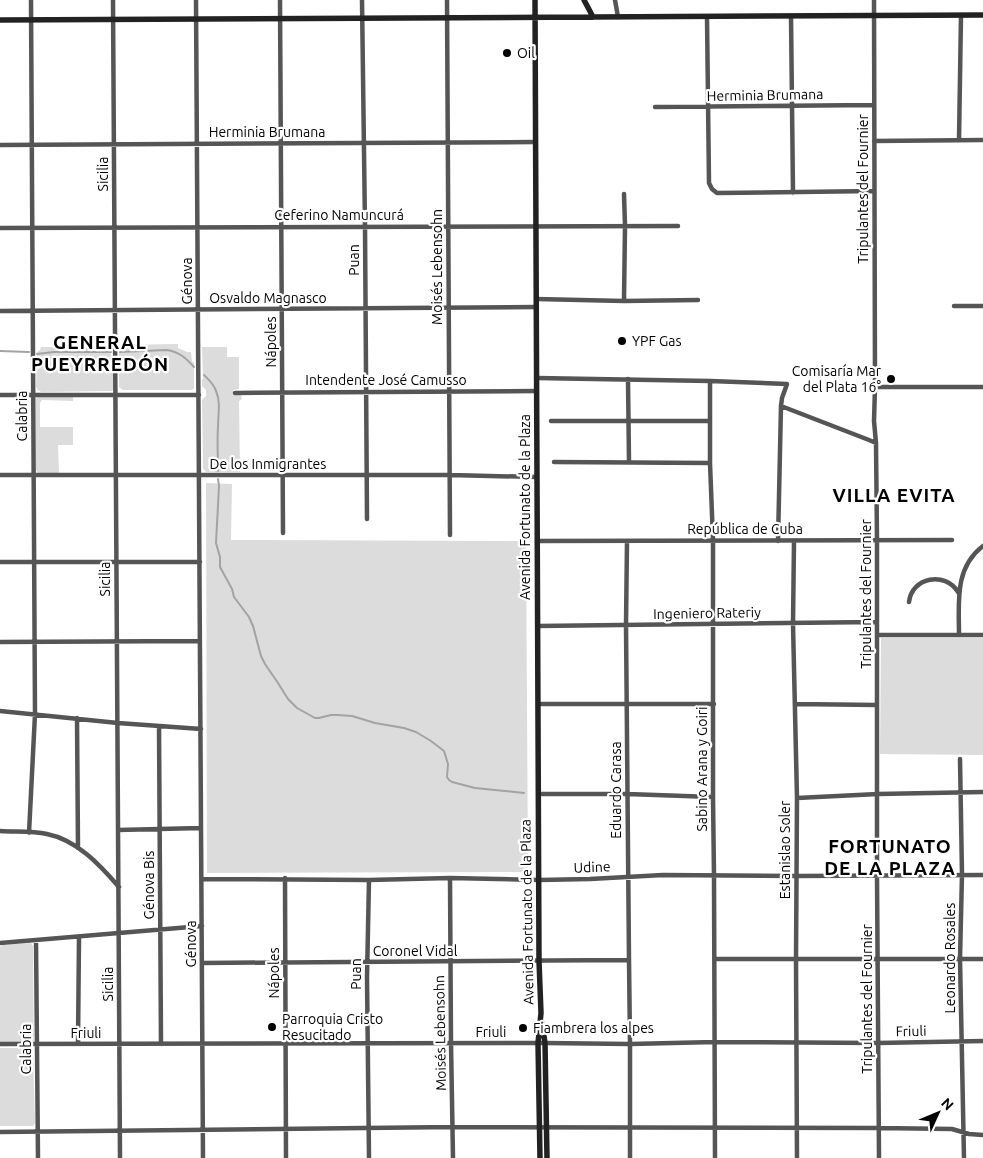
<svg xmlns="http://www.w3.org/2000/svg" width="983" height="1158" viewBox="0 0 983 1158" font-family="Ubuntu,sans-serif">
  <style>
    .green { fill: #dcdcdc }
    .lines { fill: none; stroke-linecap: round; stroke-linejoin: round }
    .stream { stroke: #a3a3a3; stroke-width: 2 }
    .minor { stroke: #555; stroke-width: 4.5 }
    .secondary { stroke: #222; stroke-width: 5.5 }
    .poi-dot { fill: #000; stroke: #fff; stroke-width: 2 }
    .labels { text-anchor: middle; stroke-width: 4.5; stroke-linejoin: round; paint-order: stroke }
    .poi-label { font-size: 14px; fill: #000; stroke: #fff; text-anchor: start }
    .street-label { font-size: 14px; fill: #000; stroke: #fff }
    .district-label { font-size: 19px; font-weight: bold; letter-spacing: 1px; fill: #000; stroke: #fff }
  </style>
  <rect width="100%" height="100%" fill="#fff"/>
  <!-- green -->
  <path class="green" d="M 178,344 L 178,348 L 187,352 L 191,352 L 192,361 L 194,363 L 194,388 L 192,390 L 123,390 L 119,387 L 119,345 Z
    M 91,345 L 110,345 L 111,347 L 111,355 L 113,356 L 113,390 L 112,391 L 41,392 L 38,390 L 36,387 L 37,352 L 40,350 L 41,347 L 90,347 Z
    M 202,347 L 227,347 L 227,357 L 239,357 L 239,389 L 233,390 L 233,395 L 241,395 L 242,399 L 239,401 L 240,472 L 206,472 L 203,468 L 202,400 L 206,396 L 206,390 L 202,386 L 202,379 L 203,379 Z
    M 73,396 L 73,401 L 42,400 L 40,403 L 40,427 L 73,427 L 73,445 L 58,445 L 59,474 L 38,473 L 36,470 L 36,399 L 37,397 Z
    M 206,483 L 232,484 L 231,540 L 526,541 L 528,872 L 207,873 Z
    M 881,638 L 983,638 L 983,755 L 880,754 Z
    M 31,943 L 33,946 L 34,1040 L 32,1042 L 0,1042 L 0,947 L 3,945 Z
    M 0,1048 L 31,1048 L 33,1049 L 35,1123 L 33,1126 L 0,1126 Z"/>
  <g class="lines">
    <!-- stream -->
    <path class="stream" d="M 0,351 L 29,352
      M 120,352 L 166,350 C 178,351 186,358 194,367
      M 37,354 L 54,352 L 111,352
      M 204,375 C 209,380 214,384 216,391 C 221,402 218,414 218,427 C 217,441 218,456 218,471
      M 218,479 L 219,486 L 216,543 L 220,557 L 220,567 L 232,589 L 234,597 L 249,617 L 253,626 L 261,656 L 265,664 L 278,683 L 288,699 L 297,708 L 315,718 L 319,718 L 331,715 L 337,715 L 352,716 L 375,723 L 404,728 L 416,732 L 431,741 L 444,751 L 448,764 L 447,777 L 449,780 L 452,782 L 475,788 L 524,793"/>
    <!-- minor -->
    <path class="minor" d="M 113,0 L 120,1158
      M 196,0 L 203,1158
      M 280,0 L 283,533
      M 362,0 L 365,226 L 367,519
      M 447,0 L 450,535
      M 615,0 L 618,17
      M 874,0 L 875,387 L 874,421 L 876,443 L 877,540 L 877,876 L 879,1158
      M 791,16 L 793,193
      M 707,17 L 709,183 L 712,189 L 717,193 L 874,191
      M 655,107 L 874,105
      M 959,140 L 961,15
      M 874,141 L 983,140
      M 0,145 L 535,142
      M 0,228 L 678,226
      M 536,299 L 624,301 L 698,300
      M 624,301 L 625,226 L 624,194
      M 954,306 L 983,306
      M 0,311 L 536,307
      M 536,378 L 710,381 L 787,384 L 782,398 L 781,406 L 778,541
      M 628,379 L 629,462
      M 710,381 L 710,463 L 713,540 L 713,797 L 714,876 L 715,1158
      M 875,387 L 983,387
      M 235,393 L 536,391
      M 0,395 L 199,395
      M 781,406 L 869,440 L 876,443
      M 551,421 L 710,421
      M 554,462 L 710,463
      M 0,475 L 450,475 L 537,477
      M 537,541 L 952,540
      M 627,541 L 626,625 L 629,960 L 630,1044 L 630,1158
      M 794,541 L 793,624 L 797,798 L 796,959 L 797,1158
      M 0,562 L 200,562
      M 909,602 C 912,577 945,571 958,592
      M 538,626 L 877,622
      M 877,635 L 983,635
      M 959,635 C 959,603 954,568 983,546
      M 0,642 L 200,641
      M 538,704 L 714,704
      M 795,704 L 877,705
      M 0,711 L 118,723 L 201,729
      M 77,718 L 78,848
      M 159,726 L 161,1044
      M 960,759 L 962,874 L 960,959 L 964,1158
      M 539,794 L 627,794 L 713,797
      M 797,798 L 878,794 L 983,792
      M 118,830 L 201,828
      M 0,831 C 16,832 32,831 47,834 C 77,840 100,865 119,887
      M 29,833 L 35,714 L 31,0
      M 285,878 L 286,1158
      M 450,878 L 451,1043 L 453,1158
      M 202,879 L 369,880 L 450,878 L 539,880 L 590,879 L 663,875 L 796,876 L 983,875
      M 369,880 L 367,977 L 369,1158
      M 36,940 L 38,1158
      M 0,943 L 202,926
      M 715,959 L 983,959
      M 202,963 L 629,960
      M 0,1044 L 545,1043 L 630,1044 L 715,1042 L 878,1043 L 983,1041
      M 78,1044 L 79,937
      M 0,1132 L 453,1127 L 879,1128 L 952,1129 L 969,1134 L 983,1135"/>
    <!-- secondary -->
    <path class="secondary" d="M 535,0 L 539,961 L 541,1013 L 538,1043 L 540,1158
      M 584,0 L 593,17
      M 0,20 L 983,15
      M 542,1023 L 545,1043 L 547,1158"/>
  </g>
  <!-- markers -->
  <g class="poi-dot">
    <circle cx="507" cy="53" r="5"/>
    <circle cx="622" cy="341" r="5"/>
    <circle cx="891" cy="379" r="5"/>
    <circle cx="272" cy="1027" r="5"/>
    <circle cx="523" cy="1028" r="5"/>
  </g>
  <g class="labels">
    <!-- poi labels -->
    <g class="poi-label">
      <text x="517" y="58">Oil</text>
      <text x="632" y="346">YPF Gas</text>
      <text x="881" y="376" text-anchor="end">Comisaría Mar<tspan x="881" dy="16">del Plata 16°</tspan></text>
      <text x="282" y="1024">Parroquia Cristo<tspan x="282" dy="16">Resucitado</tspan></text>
      <text x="533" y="1033">Fiambrera los alpes</text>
    </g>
    <!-- street labels -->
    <g class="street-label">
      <text transform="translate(765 95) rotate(-1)" y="5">Herminia Brumana</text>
      <text x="267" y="137">Herminia Brumana</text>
      <text transform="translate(103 174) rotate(-90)" y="5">Sicilia</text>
      <text transform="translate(863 189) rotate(-90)" y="5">Tripulantes del Fournier</text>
      <text x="339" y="220">Ceferino Namuncurá</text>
      <text transform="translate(354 260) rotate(-90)" y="5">Puan</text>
      <text transform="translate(437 267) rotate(-90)" y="5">Moisés Lebensohn</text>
      <text transform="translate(187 281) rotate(-90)" y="5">Génova</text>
      <text x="268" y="303">Osvaldo Magnasco</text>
      <text transform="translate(271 342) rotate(-90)" y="5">Nápoles</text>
      <text x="386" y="385">Intendente José Camusso</text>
      <text transform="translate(22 416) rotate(-90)" y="5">Calabria</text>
      <text x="268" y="469">De los Inmigrantes</text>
      <text transform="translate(525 507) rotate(-90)" y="5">Avenida Fortunato de la Plaza</text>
      <text x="745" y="534">República de Cuba</text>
      <text transform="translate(105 579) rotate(-90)" y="5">Sicilia</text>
      <text transform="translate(866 594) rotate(-90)" y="5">Tripulantes del Fournier</text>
      <text transform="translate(707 613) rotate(-1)" y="5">Ingeniero Rateriy</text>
      <text transform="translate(702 769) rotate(-90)" y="5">Sabino Arana y Goiri</text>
      <text transform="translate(616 790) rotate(-90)" y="5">Eduardo Carasa</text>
      <text transform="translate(785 850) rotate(-90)" y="5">Estanislao Soler</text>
      <text transform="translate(592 867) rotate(-2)" y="5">Udine</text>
      <text transform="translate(149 885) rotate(-90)" y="5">Génova Bis</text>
      <text transform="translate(527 912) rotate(-91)" y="5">Avenida Fortunato de la Plaza</text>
      <text transform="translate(191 944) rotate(-90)" y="5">Génova</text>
      <text x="415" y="956">Coronel Vidal</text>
      <text transform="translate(950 958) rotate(-90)" y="5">Leonardo Rosales</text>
      <text transform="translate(274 973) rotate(-90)" y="5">Nápoles</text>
      <text transform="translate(356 974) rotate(-90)" y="5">Puan</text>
      <text transform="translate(108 984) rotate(-90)" y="5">Sicilia</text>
      <text transform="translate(867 999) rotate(-90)" y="5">Tripulantes del Fournier</text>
      <text transform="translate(911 1031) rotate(-1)" y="5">Friuli</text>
      <text x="491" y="1037">Friuli</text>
      <text x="86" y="1038">Friuli</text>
      <text transform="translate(440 1033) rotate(-91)" y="5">Moisés Lebensohn</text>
      <text transform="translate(26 1049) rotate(-90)" y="5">Calabria</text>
    </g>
    <!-- district labels -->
    <g class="district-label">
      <text x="100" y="349">GENERAL<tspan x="100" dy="22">PUEYRREDÓN</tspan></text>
      <text x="894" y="502">VILLA EVITA</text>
      <text x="890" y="853">FORTUNATO<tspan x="890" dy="22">DE LA PLAZA</tspan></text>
    </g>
  </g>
  <!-- north arrow -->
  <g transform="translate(938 1113) rotate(46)" stroke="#ffffff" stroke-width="4" paint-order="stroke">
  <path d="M0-4L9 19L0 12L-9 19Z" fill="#000000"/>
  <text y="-8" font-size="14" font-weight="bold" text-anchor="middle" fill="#000000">N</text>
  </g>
</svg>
